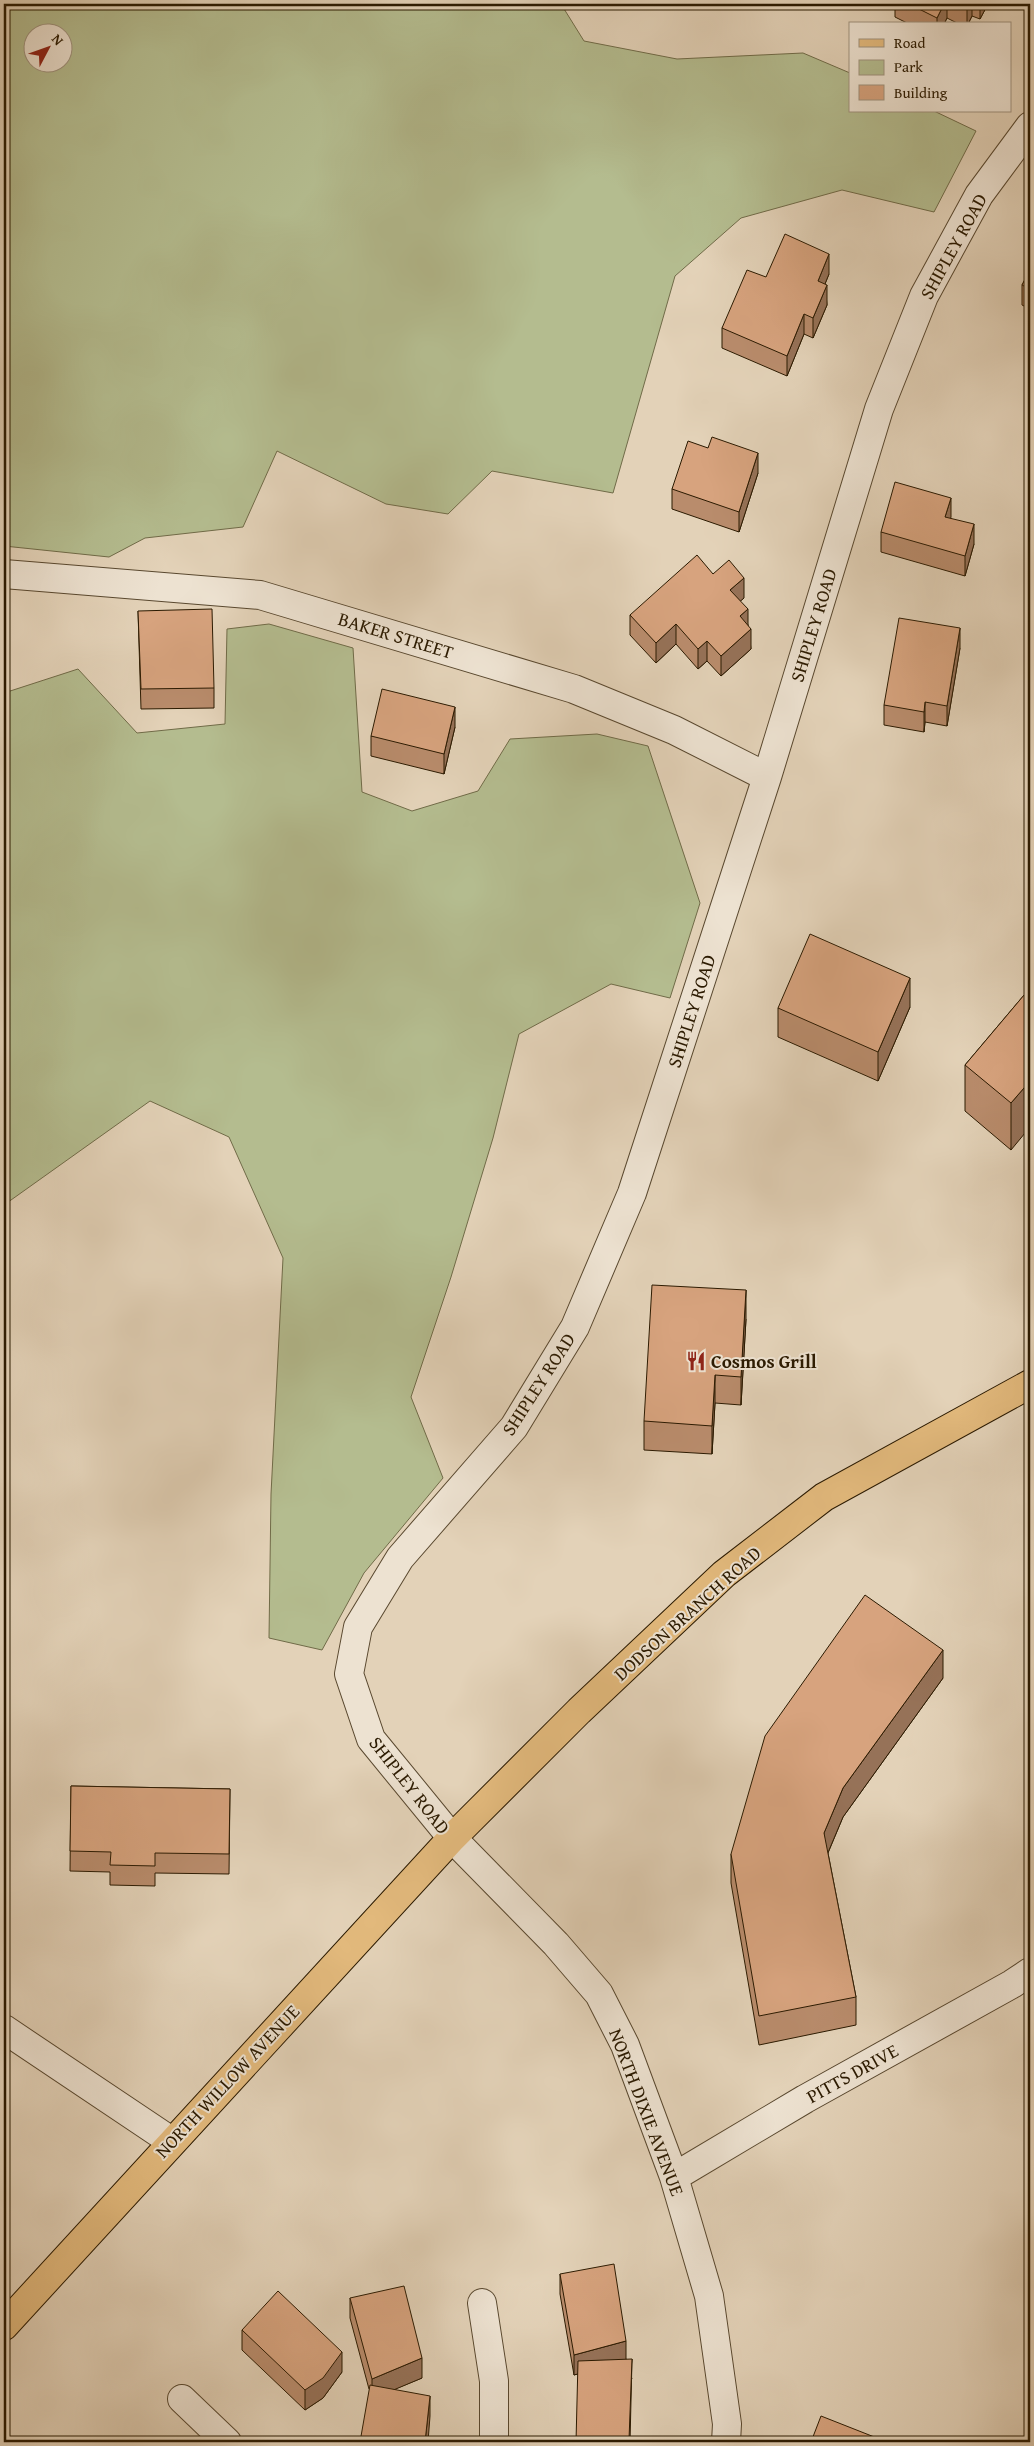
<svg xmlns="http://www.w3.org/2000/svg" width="1034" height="2446" viewBox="0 0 1034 2446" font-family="'Gentium Book Plus',serif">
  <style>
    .green { fill: #b4bc8f; stroke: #706b48; fill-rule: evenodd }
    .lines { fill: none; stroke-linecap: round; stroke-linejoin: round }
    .minor-casing { stroke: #59482f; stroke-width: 30 }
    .major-casing { stroke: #2b1a01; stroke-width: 30 }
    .minor { stroke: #ede2d1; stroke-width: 28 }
    .major { stroke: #e2b97c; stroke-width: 28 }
    .wall { fill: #b98c6c; stroke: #2b1a01 }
    .shaded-wall { fill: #967258; stroke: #2b1a01 }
    .building { fill: #d7a37e; stroke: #2b1a01 }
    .labels { text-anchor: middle; stroke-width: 4; stroke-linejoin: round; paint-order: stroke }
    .street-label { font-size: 19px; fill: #2b1a01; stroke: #ede2d1 }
    .poi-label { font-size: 19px; font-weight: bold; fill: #2b1a01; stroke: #ede2d1; text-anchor: start }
  </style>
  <rect width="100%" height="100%" fill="#e3d2b8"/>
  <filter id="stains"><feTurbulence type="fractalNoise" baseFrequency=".004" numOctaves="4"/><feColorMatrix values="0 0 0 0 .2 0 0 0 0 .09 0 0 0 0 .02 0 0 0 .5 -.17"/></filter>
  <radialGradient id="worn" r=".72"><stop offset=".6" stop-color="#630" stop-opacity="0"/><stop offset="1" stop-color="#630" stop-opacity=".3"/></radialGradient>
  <!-- green -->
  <path class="green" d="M 4,4 L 561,4 L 584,41 L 677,59 L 803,53 L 850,73 L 850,111 L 934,111 L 976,131 L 934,212 L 842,190 L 741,218 L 675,276 L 613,493 L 492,471 L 448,514 L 386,504 L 277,451 L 243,527 L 145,538 L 109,557 L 4,546 ZM 32,32 L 62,32 L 62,62 L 32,62 Z
    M 269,624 L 353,648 L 362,792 L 412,811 L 478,791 L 510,739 L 597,734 L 648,746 L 700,903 L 670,998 L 611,984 L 519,1034 L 493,1138 L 451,1277 L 411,1397 L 443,1478 L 364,1573 L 322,1650 L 269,1638 L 271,1494 L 283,1258 L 229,1137 L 150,1101 L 4,1205 L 4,693 L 78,669 L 137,733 L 225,724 L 227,629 Z"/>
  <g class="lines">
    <defs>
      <path id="minor" d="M 4,574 L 260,595 L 574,689 L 674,730 L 767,777
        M 4,2029 L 171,2141
        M 674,2177 L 805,2099 L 1012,1984 L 1030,1972
        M 482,2303 L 494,2381 L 494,2442
        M 182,2399 L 227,2442
        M 726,2442 L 727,2424 L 709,2296 L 674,2177 L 625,2045 L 599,1994 L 556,1944 L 452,1838 L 371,1739 L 349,1674 L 358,1627 L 400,1558 L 514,1427 L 575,1327 L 632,1193 L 767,777 L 879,409 L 924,296 L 979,195 L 1030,126"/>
      <path id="major" d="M 4,2326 L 452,1838 L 579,1711 L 724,1574 L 824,1497 L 1030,1384"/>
    </defs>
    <!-- minor casing -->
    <use href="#minor" class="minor-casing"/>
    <!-- major casing -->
    <use href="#major" class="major-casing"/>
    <!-- minor -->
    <use href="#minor" class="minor"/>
    <!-- major -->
    <use href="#major" class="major"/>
  </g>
  <!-- wall -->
  <path class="wall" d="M 895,4 L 988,4 L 980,19 L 972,16 L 968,24 L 959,24 L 947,18 L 944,24 L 909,24 L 895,17 Z
    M 1030,270 L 1030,309 L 1022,305 L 1022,285 Z
    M 829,274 L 825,284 L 827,305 L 813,338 L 804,334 L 787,376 L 722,348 L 722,328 L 766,277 Z
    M 708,448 L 758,473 L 739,532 L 672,509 L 672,489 Z
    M 951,518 L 974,544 L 965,576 L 881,552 L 881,532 Z
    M 713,574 L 744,598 L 740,601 L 748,625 L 751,649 L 721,676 L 707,661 L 698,669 L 676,644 L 656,663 L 630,635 L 630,615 Z
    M 138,611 L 214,688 L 214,708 L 141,709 Z
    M 960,648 L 947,726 L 925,722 L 924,732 L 884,725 L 884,705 Z
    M 455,727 L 444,774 L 371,756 L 371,736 Z
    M 1030,988 L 1011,1150 L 965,1111 L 965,1065 Z
    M 910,1007 L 878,1081 L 778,1037 L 778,1008 Z
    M 746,1319 L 741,1405 L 715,1403 L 712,1454 L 644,1450 L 644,1421 Z
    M 943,1678 L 843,1817 L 828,1853 L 856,1997 L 856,2025 L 759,2045 L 731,1883 L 731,1854 Z
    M 71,1786 L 230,1789 L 229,1874 L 155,1873 L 155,1886 L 110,1885 L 110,1872 L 70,1871 Z
    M 560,2274 L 626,2359 L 632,2379 L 577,2374 L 574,2375 L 560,2294 Z
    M 350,2298 L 422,2378 L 395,2389 L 430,2416 L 369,2389 L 350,2318 Z
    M 242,2330 L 342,2372 L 323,2398 L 305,2410 L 242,2350 Z"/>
  <!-- shaded-wall -->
  <path class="shaded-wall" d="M 944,4 L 947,4 L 947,18 L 944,24 L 937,24 L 937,18 Z
    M 968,4 L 972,4 L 972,16 L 968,24 L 967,24 L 967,8 Z
    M 980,4 L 988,4 L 980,19 Z
    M 829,254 L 829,274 L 818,301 L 818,281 Z
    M 827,285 L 827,305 L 813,338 L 813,318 Z
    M 804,314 L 804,334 L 787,376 L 787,356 Z
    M 758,453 L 758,473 L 739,532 L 739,512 Z
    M 951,498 L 951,517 L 945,537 L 945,517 Z
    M 974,524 L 974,544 L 965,576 L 965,556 Z
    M 744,578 L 744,598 L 730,610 L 730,590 Z
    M 748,609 L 748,629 L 740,616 Z
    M 676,624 L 676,644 L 656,663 L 656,643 Z
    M 960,628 L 960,648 L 947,726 L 947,706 Z
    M 751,629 L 751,649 L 721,676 L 721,656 Z
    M 707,641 L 707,661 L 698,669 L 698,649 Z
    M 925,702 L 925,722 L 924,732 L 924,712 Z
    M 455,707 L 455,727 L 444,774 L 444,754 Z
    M 910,978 L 910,1007 L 878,1081 L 878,1052 Z
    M 1030,1081 L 1030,1127 L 1011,1150 L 1011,1103 Z
    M 746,1290 L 746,1319 L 741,1405 L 741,1377 Z
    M 715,1375 L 715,1403 L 712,1454 L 712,1426 Z
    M 943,1650 L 943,1678 L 843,1817 L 824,1862 L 824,1833 L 843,1788 Z
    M 626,2341 L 626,2361 L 574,2375 L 574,2355 Z
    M 342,2352 L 342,2372 L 323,2398 L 305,2410 L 305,2390 Z
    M 422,2358 L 422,2378 L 372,2399 L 372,2379 Z
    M 632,2359 L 630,2442 L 623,2442 Z
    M 430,2396 L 430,2416 L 428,2442 L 425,2442 Z"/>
  <!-- building -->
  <path class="building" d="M 909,4 L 944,4 L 937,18 Z
    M 959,4 L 968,4 L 967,8 Z
    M 785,234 L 829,254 L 818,281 L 827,285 L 813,318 L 804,314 L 787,356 L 722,328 L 747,270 L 766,277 Z
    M 1030,270 L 1030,289 L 1022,285 Z
    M 712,437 L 758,453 L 739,512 L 672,489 L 688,441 L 708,448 Z
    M 895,482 L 951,498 L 945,517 L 974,524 L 965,556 L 881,532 Z
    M 697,555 L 713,574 L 729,560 L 744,578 L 730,590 L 748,609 L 740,616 L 751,629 L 721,656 L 707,641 L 698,649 L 676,624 L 656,643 L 630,615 Z
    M 212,609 L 214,688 L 141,689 L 138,611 Z
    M 899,618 L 960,628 L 947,706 L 925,702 L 924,712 L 884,705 Z
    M 382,689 L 455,707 L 444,754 L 371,736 Z
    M 810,934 L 910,978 L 878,1052 L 778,1008 Z
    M 1030,988 L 1030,1081 L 1011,1103 L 965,1065 Z
    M 652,1285 L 746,1290 L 741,1377 L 715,1375 L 712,1426 L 644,1421 Z
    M 865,1595 L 943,1650 L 843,1788 L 824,1833 L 856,1997 L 759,2016 L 731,1854 L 765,1736 Z
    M 71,1786 L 230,1789 L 229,1854 L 155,1853 L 155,1866 L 110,1865 L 111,1852 L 70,1851 Z
    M 614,2264 L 626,2341 L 574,2355 L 560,2274 Z
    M 404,2286 L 422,2358 L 372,2379 L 350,2298 Z
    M 278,2291 L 342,2352 L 323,2378 L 305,2390 L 242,2330 Z
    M 632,2359 L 629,2440 L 623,2442 L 576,2442 L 578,2361 Z
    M 370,2385 L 430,2396 L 425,2442 L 360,2442 Z
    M 821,2416 L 887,2442 L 811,2442 Z"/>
  <!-- icons -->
  <defs>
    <symbol id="restaurant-bare" viewBox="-9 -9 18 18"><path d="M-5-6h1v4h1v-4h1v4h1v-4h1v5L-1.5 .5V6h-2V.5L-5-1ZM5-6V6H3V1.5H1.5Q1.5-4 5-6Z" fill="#8f2418" stroke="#ede2d1" stroke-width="2.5" paint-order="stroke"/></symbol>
  </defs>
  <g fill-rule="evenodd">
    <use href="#restaurant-bare" x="682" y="1347" width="28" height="28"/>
  </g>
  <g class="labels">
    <!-- street labels -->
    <g class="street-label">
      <text transform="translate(953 246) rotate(-61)" y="7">SHIPLEY ROAD</text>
      <text transform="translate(813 625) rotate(-73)" y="7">SHIPLEY ROAD</text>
      <text transform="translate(396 635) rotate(17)" y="7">BAKER STREET</text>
      <text transform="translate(691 1011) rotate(-72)" y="7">SHIPLEY ROAD</text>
      <text transform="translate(538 1384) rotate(-57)" y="7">SHIPLEY ROAD</text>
      <text transform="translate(687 1613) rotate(-42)" y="7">DODSON BRANCH ROAD</text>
      <text transform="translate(410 1785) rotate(52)" y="7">SHIPLEY ROAD</text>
      <text transform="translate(852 2073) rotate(-29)" y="7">PITTS DRIVE</text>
      <text transform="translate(227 2081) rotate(-47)" y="7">NORTH WILLOW AVENUE</text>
      <text transform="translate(647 2112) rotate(69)" y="7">NORTH DIXIE AVENUE</text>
    </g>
    <!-- poi labels -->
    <g class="poi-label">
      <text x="711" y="1368">Cosmos Grill</text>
    </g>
  </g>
  <!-- margin -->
  <rect width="1034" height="2446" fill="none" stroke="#e3d2b8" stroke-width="20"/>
  <rect x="5" y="5" width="1024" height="2436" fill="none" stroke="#2b1a01" stroke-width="2.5"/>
  <rect x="10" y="10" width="1014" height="2426" fill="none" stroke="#2b1a01"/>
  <!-- legend -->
  <rect x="849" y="22" width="162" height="90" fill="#ede2d1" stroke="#9f927e"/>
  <rect x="859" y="39" width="25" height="8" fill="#e2b97c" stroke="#9f927e"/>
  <text x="894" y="48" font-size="15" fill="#2b1a01">Road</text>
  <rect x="859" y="60" width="25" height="15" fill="#b4bc8f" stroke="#9f927e"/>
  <text x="894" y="72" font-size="15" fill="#2b1a01">Park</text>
  <rect x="859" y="85" width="25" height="15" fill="#d7a37e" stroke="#9f927e"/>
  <text x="894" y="98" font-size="15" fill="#2b1a01">Building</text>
  <!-- north arrow -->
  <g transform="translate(48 48) rotate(49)"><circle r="24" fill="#ede2d1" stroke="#9f927e"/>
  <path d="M0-4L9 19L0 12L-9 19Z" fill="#8f2418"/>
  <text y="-8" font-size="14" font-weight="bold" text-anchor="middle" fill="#2b1a01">N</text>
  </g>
  <rect width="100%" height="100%" filter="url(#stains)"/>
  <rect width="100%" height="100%" fill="url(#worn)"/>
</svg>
